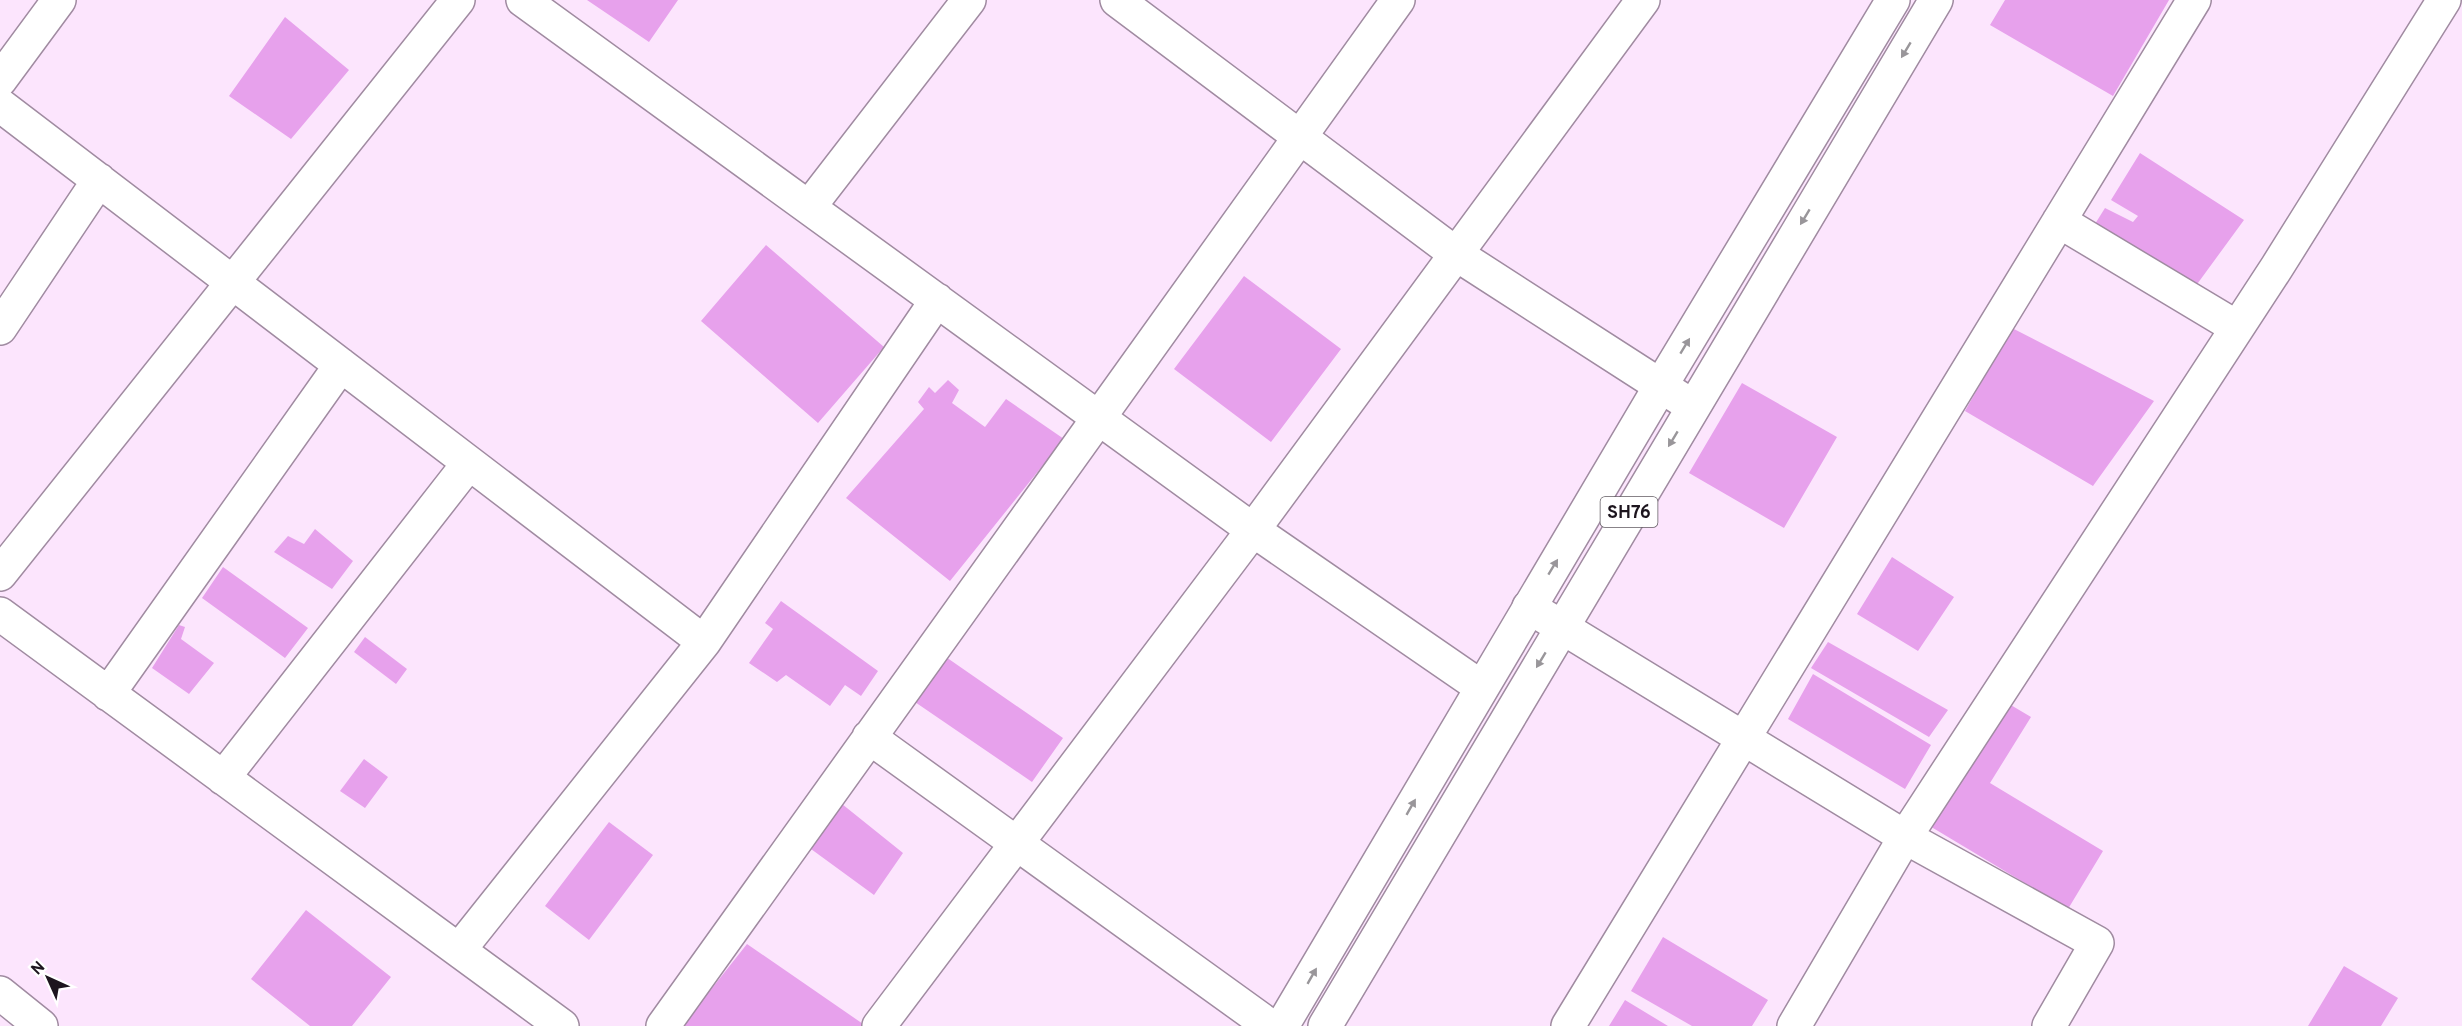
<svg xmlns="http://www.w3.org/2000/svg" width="2462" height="1026" viewBox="0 0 2462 1026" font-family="Overpass,sans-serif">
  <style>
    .building { fill: #e7a1ec }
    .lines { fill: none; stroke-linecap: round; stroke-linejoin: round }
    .minor-casing { stroke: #a08ba1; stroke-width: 36 }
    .major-casing { stroke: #a08ba1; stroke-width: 36 }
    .minor { stroke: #fff; stroke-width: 33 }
    .major { stroke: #fff; stroke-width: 33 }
    .oneway { fill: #99969a }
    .labels { text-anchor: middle; stroke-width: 4.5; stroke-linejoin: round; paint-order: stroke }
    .shield { fill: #fff; stroke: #615b62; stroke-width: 1.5 }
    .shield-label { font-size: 18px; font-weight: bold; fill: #1d151e }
  </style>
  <rect width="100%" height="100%" fill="#fce5fd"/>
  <!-- building -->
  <path class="building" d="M 587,0 L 678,0 L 649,42 Z
    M 2005,0 L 2169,0 L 2113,96 L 1990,25 Z
    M 285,17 L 349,70 L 291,139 L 229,96 Z
    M 2140,153 L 2244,220 L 2195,287 L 2095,224 L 2105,208 L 2133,222 L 2138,216 L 2111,200 Z
    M 766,245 L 884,347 L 818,423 L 701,321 Z
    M 1244,276 L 1341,349 L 1271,442 L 1174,369 Z
    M 2012,328 L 2154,401 L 2093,486 L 1965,411 Z
    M 948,380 L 959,390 L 952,403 L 985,427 L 1006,399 L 1064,439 L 950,581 L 846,498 L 924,409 L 918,402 L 929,387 L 935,393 Z
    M 1742,383 L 1837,437 L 1784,528 L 1689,473 Z
    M 315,529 L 353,561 L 332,589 L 274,552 L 288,536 L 304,544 Z
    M 1892,557 L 1954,597 L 1918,651 L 1857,614 Z
    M 223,567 L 308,628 L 285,658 L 202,598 Z
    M 781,601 L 878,671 L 861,696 L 845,685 L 830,706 L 786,675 L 777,682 L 749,663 L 773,629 L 765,623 Z
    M 179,625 L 185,627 L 181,639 L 214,663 L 189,694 L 152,668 Z
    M 365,637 L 407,669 L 396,684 L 354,652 Z
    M 1828,642 L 1948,710 L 1929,737 L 1811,668 Z
    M 943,655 L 1063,738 L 1032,782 L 912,700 Z
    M 1813,674 L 1931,745 L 1905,789 L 1788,719 Z
    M 2004,701 L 2031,717 L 1990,783 L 2103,851 L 2068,909 L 1928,825 Z
    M 364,759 L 388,777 L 365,808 L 340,791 Z
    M 842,804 L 903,853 L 874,895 L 811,849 Z
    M 609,822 L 653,855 L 589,940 L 545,906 Z
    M 306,910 L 391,977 L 352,1026 L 310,1026 L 251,979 Z
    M 1663,937 L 1768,1000 L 1752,1026 L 1692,1026 L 1631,991 Z
    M 747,944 L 866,1026 L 682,1026 Z
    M 2344,966 L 2398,998 L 2381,1026 L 2308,1026 Z
    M 1625,1000 L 1668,1026 L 1609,1026 Z"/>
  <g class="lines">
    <defs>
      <path id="minor" d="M 523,0 L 1253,530 L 1481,687
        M 1117,0 L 1456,254 L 1692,406
        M 0,80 L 59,0
        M 0,105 L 704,642
        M 809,207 L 969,0
        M 2059,221 L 2236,327
        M 0,328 L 99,180
        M 0,574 L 458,0
        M 1529,607 L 1905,837 L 2097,943 L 2049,1026
        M 0,614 L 562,1026
        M 108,694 L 341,365
        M 869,737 L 1270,1026
        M 223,778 L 469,463
        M 459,950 L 704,642 L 937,300
        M 663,1026 L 1398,0
        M 879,1026 L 1253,530 L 1643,0
        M 1568,1026 L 2194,0
        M 1794,1026 L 1905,837 L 2277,267 L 2444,0"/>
      <path id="major" d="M 0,993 L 41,1026
        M 1282,1026 L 1660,387 L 1893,0
        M 1325,1026 L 1936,0"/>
    </defs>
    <!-- minor casing -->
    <use href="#minor" class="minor-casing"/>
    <!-- major casing -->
    <use href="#major" class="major-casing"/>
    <!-- minor -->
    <use href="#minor" class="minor"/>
    <!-- major -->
    <use href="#major" class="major"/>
  </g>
  <!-- one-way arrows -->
  <defs><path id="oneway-solid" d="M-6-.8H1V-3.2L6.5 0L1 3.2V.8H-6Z" transform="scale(1.5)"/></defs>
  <g class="oneway">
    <use href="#oneway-solid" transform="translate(1906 50) rotate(121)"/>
    <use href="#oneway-solid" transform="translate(1805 217) rotate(121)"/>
    <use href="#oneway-solid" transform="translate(1685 346) rotate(-59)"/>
    <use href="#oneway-solid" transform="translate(1673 439) rotate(121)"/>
    <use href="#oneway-solid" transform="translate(1553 567) rotate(-59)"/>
    <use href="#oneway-solid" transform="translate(1541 660) rotate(121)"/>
    <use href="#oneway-solid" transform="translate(1411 807) rotate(-60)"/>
    <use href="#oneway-solid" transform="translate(1312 976) rotate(-60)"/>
  </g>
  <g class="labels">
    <!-- shield labels -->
    <rect class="shield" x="1600.5" y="497" width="57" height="30" rx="4.5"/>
    <g class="shield-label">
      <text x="1629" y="518">SH76</text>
    </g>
  </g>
  <!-- north arrow -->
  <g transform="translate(48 978) rotate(315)" stroke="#ffffff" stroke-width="4.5" paint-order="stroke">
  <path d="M0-4.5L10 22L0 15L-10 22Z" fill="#1d151e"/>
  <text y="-9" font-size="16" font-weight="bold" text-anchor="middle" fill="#1d151e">N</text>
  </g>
</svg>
